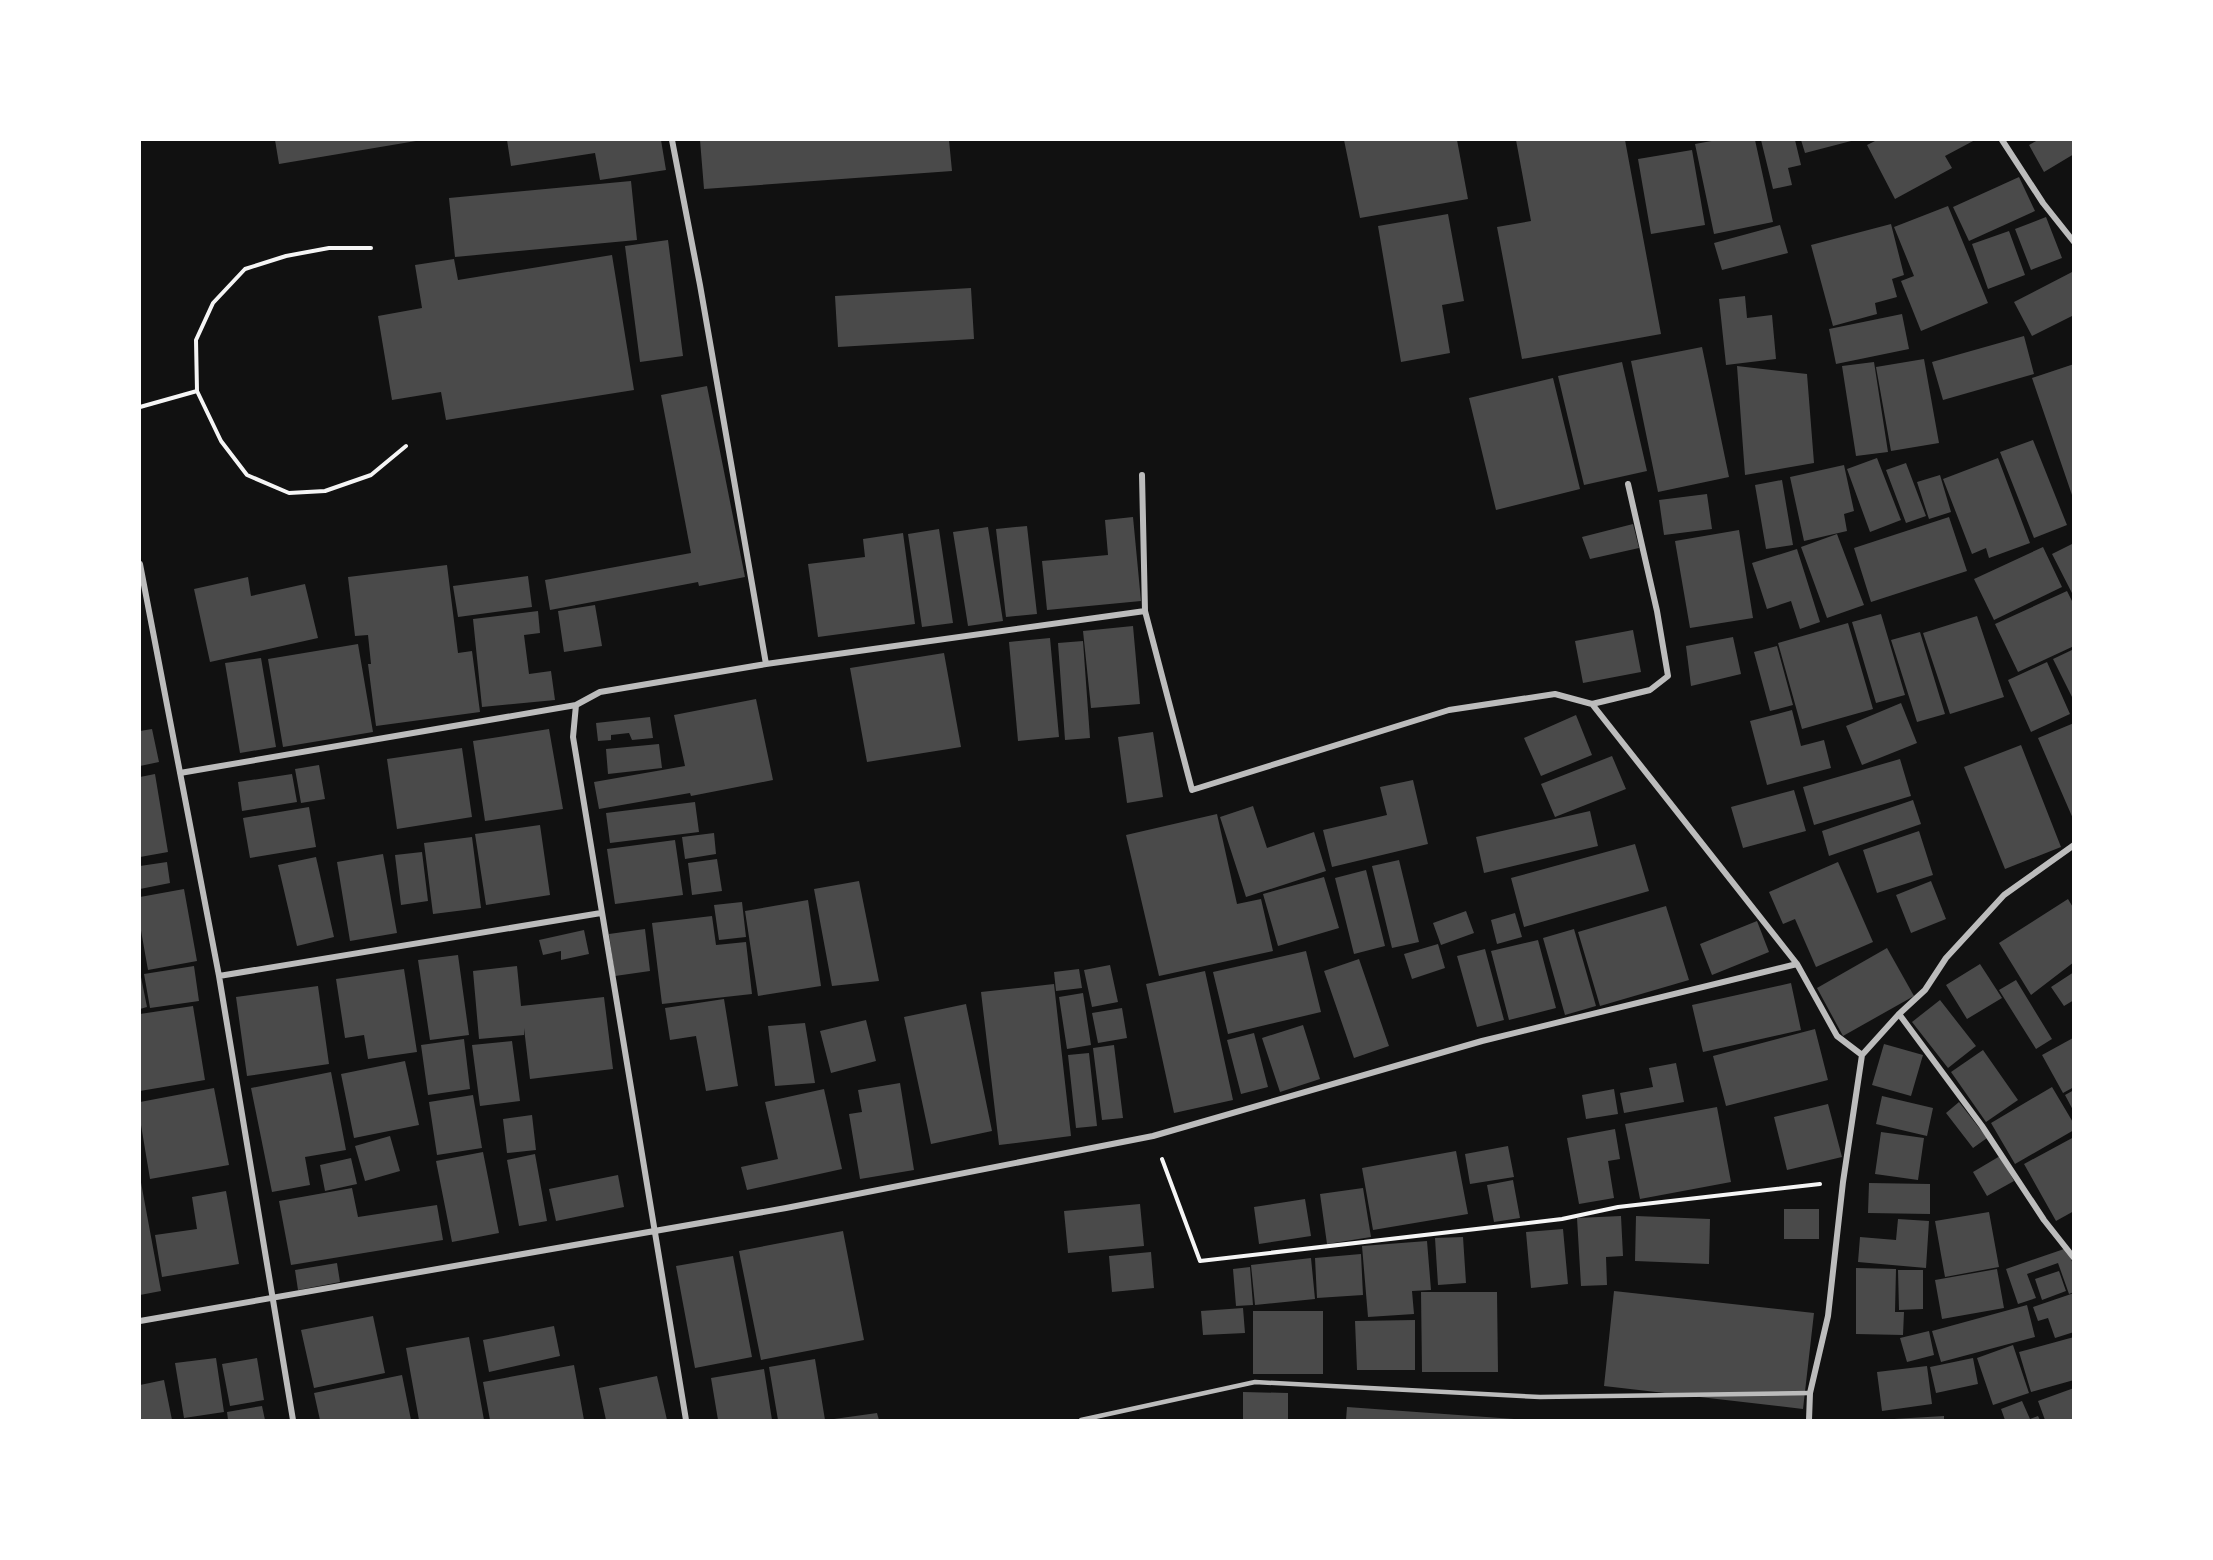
<svg xmlns="http://www.w3.org/2000/svg" width="2213" height="1560" viewBox="0 0 2213 1560" font-family="Karla,sans-serif">
  <style>
    .building { fill: #4a4a4a }
    .lines { fill: none; stroke-linecap: round; stroke-linejoin: round }
    .path { stroke: #f5f5f5; stroke-width: 4 }
    .service { stroke: #bcbcbc; stroke-width: 4.5 }
    .minor { stroke: #bcbcbc; stroke-width: 6 }
  </style>
  <rect width="100%" height="100%" fill="#111"/>
  <!-- building -->
  <path class="building" d="M 275,140 L 416,140 L 416,141 L 279,164 Z
    M 507,140 L 661,140 L 666,170 L 600,180 L 595,153 L 511,166 Z
    M 700,140 L 949,140 L 952,171 L 704,189 Z
    M 1344,140 L 1457,140 L 1468,199 L 1360,218 Z
    M 1516,140 L 1625,140 L 1661,334 L 1522,359 L 1497,227 L 1531,221 Z
    M 1717,140 L 1755,140 L 1773,222 L 1714,234 L 1695,144 Z
    M 1761,140 L 1795,140 L 1801,165 L 1788,168 L 1792,185 L 1773,189 Z
    M 1801,140 L 1855,140 L 1805,153 Z
    M 1877,140 L 1975,140 L 1945,156 L 1952,168 L 1895,199 L 1867,145 Z
    M 2038,140 L 2074,140 L 2074,154 L 2044,172 L 2029,145 Z
    M 1692,150 L 1705,225 L 1651,234 L 1638,159 Z
    M 2019,177 L 2035,211 L 1969,241 L 1953,207 Z
    M 631,181 L 637,240 L 455,257 L 449,198 Z
    M 1948,206 L 1988,303 L 1921,331 L 1901,281 L 1914,276 L 1894,227 Z
    M 1448,214 L 1464,301 L 1442,305 L 1450,353 L 1401,362 L 1378,226 Z
    M 2046,217 L 2062,258 L 2031,270 L 2015,229 Z
    M 1891,224 L 1904,275 L 1892,279 L 1897,297 L 1875,303 L 1877,314 L 1833,326 L 1811,245 Z
    M 1780,225 L 1788,253 L 1722,270 L 1714,243 Z
    M 2009,231 L 2025,275 L 1988,289 L 1972,244 Z
    M 668,240 L 683,356 L 640,362 L 625,246 Z
    M 612,255 L 634,390 L 446,420 L 441,392 L 392,400 L 378,316 L 422,308 L 415,265 L 454,259 L 458,280 Z
    M 2074,271 L 2074,315 L 2032,336 L 2014,302 Z
    M 971,288 L 974,339 L 838,347 L 835,296 Z
    M 1745,296 L 1747,318 L 1772,315 L 1776,359 L 1726,365 L 1719,299 Z
    M 1902,314 L 1909,349 L 1836,364 L 1829,329 Z
    M 2024,336 L 2034,374 L 1943,400 L 1932,362 Z
    M 1702,347 L 1729,477 L 1658,492 L 1631,361 Z
    M 1924,359 L 1939,443 L 1891,451 L 1876,367 Z
    M 1622,362 L 1647,471 L 1584,485 L 1558,376 Z
    M 1874,362 L 1888,452 L 1856,456 L 1842,366 Z
    M 2074,364 L 2074,498 L 2073,498 L 2032,378 Z
    M 1737,366 L 1807,374 L 1814,463 L 1745,475 Z
    M 1553,378 L 1580,489 L 1496,510 L 1469,398 Z
    M 707,386 L 745,577 L 699,586 L 698,582 L 550,610 L 545,580 L 691,553 L 661,395 Z
    M 2033,440 L 2067,525 L 2034,538 L 2000,452 Z
    M 1877,458 L 1901,520 L 1870,532 L 1847,469 Z
    M 1998,458 L 2030,543 L 1989,558 L 1986,548 L 1972,554 L 1943,479 Z
    M 1906,463 L 1926,516 L 1906,523 L 1886,470 Z
    M 1844,465 L 1854,511 L 1844,514 L 1847,531 L 1804,541 L 1790,477 Z
    M 1940,475 L 1951,512 L 1929,519 L 1917,482 Z
    M 1782,480 L 1793,545 L 1766,549 L 1755,485 Z
    M 1707,494 L 1712,529 L 1664,535 L 1659,500 Z
    M 1133,517 L 1141,601 L 1047,610 L 1042,561 L 1108,555 L 1105,520 Z
    M 1949,517 L 1967,571 L 1871,602 L 1854,548 Z
    M 1633,524 L 1639,548 L 1590,559 L 1582,537 Z
    M 1027,526 L 1037,614 L 1006,617 L 996,529 Z
    M 988,527 L 1003,621 L 968,626 L 953,532 Z
    M 939,529 L 953,623 L 922,627 L 908,534 Z
    M 1739,530 L 1753,618 L 1690,628 L 1675,541 Z
    M 903,533 L 915,624 L 818,637 L 808,564 L 865,557 L 863,539 Z
    M 1837,534 L 1864,605 L 1827,618 L 1801,547 Z
    M 2074,543 L 2074,597 L 2052,554 Z
    M 2043,547 L 2062,587 L 1994,620 L 1974,579 Z
    M 1797,549 L 1820,622 L 1800,629 L 1791,601 L 1767,609 L 1752,563 Z
    M 447,565 L 458,653 L 472,651 L 480,712 L 376,726 L 368,664 L 371,664 L 368,635 L 355,636 L 348,577 Z
    M 528,576 L 532,607 L 458,617 L 453,586 Z
    M 248,577 L 251,596 L 305,584 L 318,638 L 210,662 L 194,589 Z
    M 2067,591 L 2074,605 L 2074,646 L 2018,672 L 1995,624 Z
    M 595,605 L 602,646 L 564,652 L 558,611 Z
    M 538,611 L 540,633 L 524,635 L 529,674 L 551,671 L 555,700 L 482,707 L 473,619 Z
    M 1881,614 L 1905,695 L 1876,703 L 1852,622 Z
    M 1977,616 L 2004,697 L 1950,714 L 1923,633 Z
    M 1848,623 L 1873,709 L 1802,729 L 1778,643 Z
    M 1133,626 L 1140,704 L 1091,708 L 1083,631 Z
    M 1633,630 L 1641,672 L 1583,683 L 1575,641 Z
    M 1920,632 L 1945,714 L 1917,722 L 1891,640 Z
    M 1733,637 L 1741,674 L 1691,686 L 1686,646 Z
    M 1050,638 L 1059,737 L 1018,741 L 1009,642 Z
    M 1083,641 L 1090,738 L 1065,740 L 1058,643 Z
    M 358,644 L 373,732 L 283,747 L 268,659 Z
    M 1777,646 L 1793,705 L 1770,711 L 1754,652 Z
    M 2074,649 L 2074,701 L 2053,659 Z
    M 944,653 L 961,747 L 867,762 L 850,668 Z
    M 261,658 L 276,747 L 240,753 L 225,663 Z
    M 2047,662 L 2070,714 L 2031,732 L 2008,680 Z
    M 756,699 L 773,780 L 691,796 L 690,793 L 599,809 L 594,782 L 685,766 L 674,715 Z
    M 1901,703 L 1917,743 L 1862,765 L 1846,726 Z
    M 1792,710 L 1801,746 L 1824,740 L 1831,768 L 1767,785 L 1750,721 Z
    M 1576,715 L 1592,755 L 1541,776 L 1524,738 Z
    M 650,717 L 653,738 L 632,740 L 629,733 L 611,735 L 611,740 L 598,741 L 596,723 Z
    M 2074,723 L 2074,821 L 2038,738 Z
    M 152,729 L 159,762 L 140,766 L 140,731 Z
    M 549,729 L 563,809 L 485,821 L 473,741 Z
    M 1153,732 L 1163,797 L 1127,803 L 1118,737 Z
    M 659,744 L 662,768 L 608,774 L 606,749 Z
    M 2021,745 L 2061,847 L 2005,869 L 1964,767 Z
    M 462,748 L 472,817 L 397,829 L 387,759 Z
    M 1612,756 L 1626,789 L 1555,817 L 1541,784 Z
    M 1900,759 L 1911,796 L 1814,825 L 1803,787 Z
    M 319,765 L 325,799 L 301,803 L 295,769 Z
    M 155,774 L 168,852 L 140,857 L 140,777 Z
    M 292,774 L 297,802 L 242,811 L 238,782 Z
    M 1413,780 L 1428,844 L 1332,867 L 1323,830 L 1387,815 L 1380,787 Z
    M 1794,790 L 1806,831 L 1743,848 L 1731,807 Z
    M 1913,800 L 1921,824 L 1829,856 L 1822,831 Z
    M 695,802 L 699,832 L 610,843 L 606,813 Z
    M 1253,806 L 1267,848 L 1314,832 L 1326,871 L 1246,897 L 1220,817 Z
    M 309,807 L 316,847 L 250,858 L 243,818 Z
    M 1590,811 L 1598,846 L 1484,873 L 1476,837 Z
    M 1217,814 L 1237,904 L 1261,899 L 1273,951 L 1159,976 L 1126,835 Z
    M 540,825 L 550,895 L 486,905 L 475,834 Z
    M 1919,831 L 1933,875 L 1877,893 L 1863,850 Z
    M 714,833 L 716,854 L 685,859 L 682,837 Z
    M 472,837 L 481,908 L 433,914 L 424,843 Z
    M 675,840 L 683,895 L 615,904 L 607,849 Z
    M 1635,844 L 1649,891 L 1524,927 L 1511,878 Z
    M 422,852 L 428,901 L 401,905 L 395,855 Z
    M 383,854 L 397,933 L 350,941 L 337,862 Z
    M 316,857 L 334,937 L 297,946 L 278,865 Z
    M 717,859 L 722,891 L 692,895 L 688,863 Z
    M 1399,860 L 1419,942 L 1392,948 L 1372,866 Z
    M 167,862 L 170,883 L 140,889 L 140,866 Z
    M 1838,862 L 1873,942 L 1816,967 L 1795,919 L 1783,924 L 1769,892 Z
    M 1366,870 L 1385,946 L 1354,954 L 1335,878 Z
    M 1324,877 L 1339,928 L 1278,946 L 1263,894 Z
    M 859,881 L 879,981 L 832,986 L 814,889 Z
    M 1931,881 L 1946,919 L 1911,933 L 1896,895 Z
    M 184,889 L 197,961 L 148,970 L 140,925 L 140,897 Z
    M 2068,899 L 2074,909 L 2074,962 L 2031,995 L 1999,943 Z
    M 808,900 L 821,986 L 758,996 L 745,911 Z
    M 742,902 L 746,937 L 719,940 L 714,905 Z
    M 1666,906 L 1689,980 L 1600,1006 L 1578,932 Z
    M 1466,911 L 1474,933 L 1441,945 L 1433,923 Z
    M 1515,913 L 1522,937 L 1497,944 L 1491,920 Z
    M 712,916 L 716,945 L 746,942 L 752,994 L 662,1004 L 652,923 Z
    M 1757,921 L 1769,952 L 1712,975 L 1700,944 Z
    M 645,929 L 650,971 L 615,976 L 609,934 Z
    M 1574,929 L 1596,1006 L 1565,1015 L 1543,938 Z
    M 584,930 L 589,954 L 561,960 L 561,951 L 543,955 L 539,940 Z
    M 1538,940 L 1556,1008 L 1509,1020 L 1491,951 Z
    M 1438,944 L 1445,968 L 1412,979 L 1404,954 Z
    M 1887,948 L 1914,996 L 1843,1036 L 1817,988 Z
    M 1485,949 L 1504,1020 L 1477,1027 L 1457,956 Z
    M 1306,951 L 1321,1012 L 1228,1034 L 1213,972 Z
    M 458,955 L 469,1035 L 430,1040 L 418,960 Z
    M 1359,959 L 1389,1046 L 1354,1058 L 1324,971 Z
    M 1980,964 L 2002,998 L 1967,1019 L 1946,985 Z
    M 1110,965 L 1118,1002 L 1092,1007 L 1084,970 Z
    M 194,966 L 199,1001 L 150,1008 L 144,974 Z
    M 517,966 L 521,1006 L 604,997 L 613,1069 L 530,1079 L 524,1028 L 524,1035 L 479,1039 L 473,971 Z
    M 404,969 L 417,1052 L 368,1059 L 364,1035 L 345,1038 L 336,979 Z
    M 1079,969 L 1082,988 L 1056,991 L 1054,972 Z
    M 1205,971 L 1233,1100 L 1174,1113 L 1146,984 Z
    M 140,972 L 147,1007 L 140,1009 Z
    M 2074,972 L 2074,1000 L 2064,1006 L 2051,987 Z
    M 2016,980 L 2052,1039 L 2036,1049 L 1999,990 Z
    M 1791,983 L 1801,1030 L 1703,1052 L 1692,1005 Z
    M 1054,984 L 1071,1136 L 999,1145 L 981,992 Z
    M 318,986 L 329,1064 L 247,1076 L 236,997 Z
    M 1083,993 L 1091,1045 L 1067,1049 L 1059,997 Z
    M 724,999 L 738,1086 L 706,1091 L 696,1036 L 670,1040 L 665,1008 Z
    M 1940,1000 L 1976,1046 L 1948,1068 L 1912,1022 Z
    M 966,1004 L 992,1131 L 931,1144 L 904,1017 Z
    M 193,1006 L 205,1080 L 140,1091 L 140,1014 Z
    M 1122,1008 L 1127,1038 L 1098,1043 L 1092,1013 Z
    M 866,1020 L 876,1061 L 831,1073 L 820,1031 Z
    M 805,1023 L 815,1083 L 775,1086 L 768,1026 Z
    M 1303,1025 L 1320,1079 L 1280,1092 L 1262,1038 Z
    M 1815,1029 L 1828,1080 L 1726,1106 L 1713,1056 Z
    M 1254,1033 L 1268,1087 L 1241,1094 L 1227,1040 Z
    M 2073,1038 L 2074,1087 L 2063,1093 L 2042,1055 Z
    M 464,1039 L 470,1089 L 428,1095 L 421,1045 Z
    M 512,1041 L 520,1101 L 480,1106 L 472,1045 Z
    M 1884,1044 L 1923,1055 L 1911,1096 L 1872,1085 Z
    M 1114,1045 L 1123,1118 L 1102,1120 L 1093,1048 Z
    M 1983,1050 L 2018,1100 L 1986,1122 L 1951,1072 Z
    M 1089,1053 L 1097,1126 L 1076,1128 L 1068,1055 Z
    M 405,1061 L 419,1125 L 354,1138 L 341,1074 Z
    M 1676,1063 L 1684,1102 L 1624,1113 L 1620,1093 L 1653,1087 L 1649,1068 Z
    M 331,1072 L 346,1150 L 305,1157 L 310,1185 L 272,1192 L 251,1088 Z
    M 900,1083 L 914,1170 L 860,1179 L 849,1114 L 862,1112 L 858,1090 Z
    M 2052,1087 L 2074,1124 L 2074,1130 L 2015,1164 L 1991,1123 Z
    M 214,1088 L 229,1165 L 150,1179 L 140,1119 L 140,1102 Z
    M 824,1089 L 842,1169 L 747,1190 L 741,1167 L 778,1159 L 765,1102 Z
    M 1614,1089 L 1618,1114 L 1586,1119 L 1582,1095 Z
    M 2074,1090 L 2074,1112 L 2065,1095 Z
    M 473,1095 L 482,1148 L 437,1155 L 429,1102 Z
    M 1882,1096 L 1933,1108 L 1927,1136 L 1876,1124 Z
    M 1959,1102 L 1987,1138 L 1973,1148 L 1946,1113 Z
    M 1828,1104 L 1842,1157 L 1787,1170 L 1774,1117 Z
    M 1717,1107 L 1731,1182 L 1640,1199 L 1625,1124 Z
    M 532,1115 L 536,1150 L 507,1153 L 503,1119 Z
    M 1615,1129 L 1620,1159 L 1608,1161 L 1614,1198 L 1579,1204 L 1567,1138 Z
    M 1881,1132 L 1924,1138 L 1918,1180 L 1875,1174 Z
    M 390,1136 L 400,1171 L 365,1181 L 355,1146 Z
    M 2074,1137 L 2074,1211 L 2056,1221 L 2024,1164 Z
    M 1508,1146 L 1514,1177 L 1470,1184 L 1465,1154 Z
    M 1456,1151 L 1468,1214 L 1373,1230 L 1362,1168 Z
    M 483,1152 L 499,1233 L 452,1242 L 436,1161 Z
    M 535,1154 L 547,1221 L 519,1226 L 507,1160 Z
    M 2000,1156 L 2014,1181 L 1987,1196 L 1973,1172 Z
    M 351,1158 L 357,1184 L 325,1191 L 320,1165 Z
    M 618,1175 L 624,1207 L 556,1221 L 549,1189 Z
    M 140,1177 L 161,1291 L 140,1295 Z
    M 1513,1180 L 1520,1218 L 1494,1222 L 1487,1185 Z
    M 1869,1183 L 1930,1184 L 1930,1214 L 1868,1213 Z
    M 352,1188 L 358,1217 L 437,1205 L 443,1240 L 291,1265 L 279,1201 Z
    M 1363,1188 L 1371,1237 L 1327,1244 L 1320,1194 Z
    M 226,1191 L 239,1264 L 162,1277 L 155,1235 L 197,1229 L 192,1197 Z
    M 1305,1199 L 1311,1236 L 1259,1244 L 1254,1207 Z
    M 1140,1204 L 1144,1246 L 1068,1253 L 1064,1211 Z
    M 1784,1209 L 1819,1209 L 1819,1239 L 1784,1239 Z
    M 1989,1212 L 1999,1267 L 1945,1277 L 1935,1221 Z
    M 1621,1216 L 1623,1256 L 1606,1257 L 1607,1285 L 1581,1286 L 1577,1218 Z
    M 1636,1216 L 1710,1219 L 1709,1264 L 1635,1261 Z
    M 1898,1219 L 1929,1221 L 1926,1268 L 1858,1262 L 1860,1237 L 1896,1240 Z
    M 1563,1229 L 1568,1284 L 1531,1288 L 1526,1232 Z
    M 843,1231 L 864,1340 L 761,1360 L 739,1251 Z
    M 1463,1237 L 1466,1283 L 1438,1285 L 1435,1238 Z
    M 1427,1241 L 1431,1290 L 1412,1291 L 1414,1314 L 1368,1317 L 1362,1246 Z
    M 2067,1248 L 2074,1267 L 2074,1292 L 2069,1294 L 2058,1263 L 2027,1274 L 2036,1298 L 2018,1304 L 2006,1269 Z
    M 1151,1252 L 1154,1288 L 1112,1292 L 1109,1256 Z
    M 1361,1254 L 1363,1295 L 1317,1298 L 1315,1258 Z
    M 733,1256 L 752,1357 L 695,1368 L 676,1266 Z
    M 1311,1258 L 1315,1299 L 1255,1305 L 1251,1265 Z
    M 337,1263 L 340,1282 L 298,1290 L 295,1270 Z
    M 1250,1267 L 1253,1305 L 1236,1306 L 1233,1269 Z
    M 1856,1268 L 1896,1269 L 1895,1312 L 1904,1312 L 1903,1335 L 1856,1334 Z
    M 1997,1269 L 2004,1308 L 1942,1319 L 1935,1280 Z
    M 1898,1270 L 1923,1270 L 1923,1309 L 1899,1310 Z
    M 2059,1271 L 2066,1291 L 2042,1300 L 2035,1279 Z
    M 1614,1291 L 1814,1313 L 1803,1409 L 1604,1386 Z
    M 1421,1292 L 1497,1292 L 1498,1372 L 1422,1372 Z
    M 2074,1293 L 2074,1332 L 2055,1338 L 2048,1318 L 2038,1321 L 2033,1307 Z
    M 2027,1305 L 2035,1337 L 1941,1362 L 1932,1331 Z
    M 1243,1308 L 1245,1333 L 1203,1335 L 1201,1311 Z
    M 1253,1311 L 1323,1311 L 1323,1374 L 1253,1374 Z
    M 373,1316 L 385,1373 L 314,1388 L 301,1330 Z
    M 1415,1320 L 1415,1370 L 1357,1370 L 1355,1321 Z
    M 554,1326 L 560,1356 L 489,1372 L 483,1340 Z
    M 1929,1331 L 1934,1355 L 1907,1362 L 1900,1338 Z
    M 469,1337 L 484,1420 L 419,1420 L 406,1348 Z
    M 2074,1337 L 2074,1380 L 2031,1392 L 2019,1352 Z
    M 2013,1345 L 2029,1393 L 1993,1405 L 1977,1358 Z
    M 216,1358 L 224,1412 L 184,1418 L 175,1363 Z
    M 257,1358 L 264,1400 L 230,1406 L 222,1364 Z
    M 1973,1358 L 1978,1384 L 1936,1393 L 1930,1367 Z
    M 815,1359 L 825,1420 L 778,1420 L 769,1367 Z
    M 574,1365 L 584,1420 L 490,1420 L 483,1382 Z
    M 1927,1366 L 1932,1404 L 1882,1411 L 1877,1372 Z
    M 764,1369 L 772,1420 L 718,1420 L 711,1378 Z
    M 402,1375 L 411,1420 L 320,1420 L 314,1393 Z
    M 657,1376 L 667,1420 L 606,1420 L 599,1388 Z
    M 164,1380 L 172,1420 L 140,1420 L 140,1385 Z
    M 2074,1388 L 2074,1420 L 2045,1420 L 2038,1401 Z
    M 1243,1392 L 1288,1393 L 1288,1420 L 1243,1420 Z
    M 2022,1401 L 2030,1419 L 2038,1416 L 2040,1420 L 2005,1420 L 2001,1409 Z
    M 262,1406 L 265,1420 L 228,1420 L 227,1412 Z
    M 1347,1407 L 1514,1419 L 1514,1420 L 1346,1420 Z
    M 877,1413 L 879,1420 L 834,1420 L 834,1419 Z
    M 1944,1416 L 1944,1420 L 1894,1420 L 1894,1419 Z"/>
  <g class="lines">
    <!-- path -->
    <path class="path" d="M 197,391 L 221,441 L 247,475 L 289,493 L 325,491 L 371,475 L 406,446
      M 140,407 L 197,391 L 196,340 L 213,303 L 245,269 L 286,256 L 329,248 L 371,248
      M 1162,1159 L 1200,1261 L 1562,1219 L 1618,1207 L 1820,1184"/>
    <!-- service -->
    <path class="service" d="M 1081,1420 L 1255,1382 L 1540,1397 L 1810,1393"/>
    <!-- minor -->
    <path class="minor" d="M 672,140 L 700,285 L 766,664
      M 2002,140 L 2043,203 L 2074,242
      M 1142,475 L 1145,611 L 1192,790 L 1449,710 L 1555,694 L 1592,704 L 1797,964 L 1837,1036 L 1862,1055
      M 140,564 L 219,976 L 293,1420
      M 1592,704 L 1650,690 L 1668,676 L 1657,611 L 1628,484
      M 180,773 L 576,705
      M 219,976 L 601,913
      M 1899,1014 L 1982,1126 L 2044,1220 L 2074,1258
      M 140,1321 L 786,1208 L 1153,1136 L 1482,1041 L 1797,964
      M 686,1420 L 573,737 L 576,705 L 600,692 L 766,664 L 1145,611
      M 1809,1420 L 1810,1393 L 1828,1316 L 1843,1182 L 1862,1055 L 1899,1014 L 1925,990 L 1946,958 L 2004,895 L 2074,845"/>
  </g>
  <!-- border -->
  <rect width="2213" height="1560" fill="none" stroke="#ffffff" stroke-width="282"/>
</svg>
